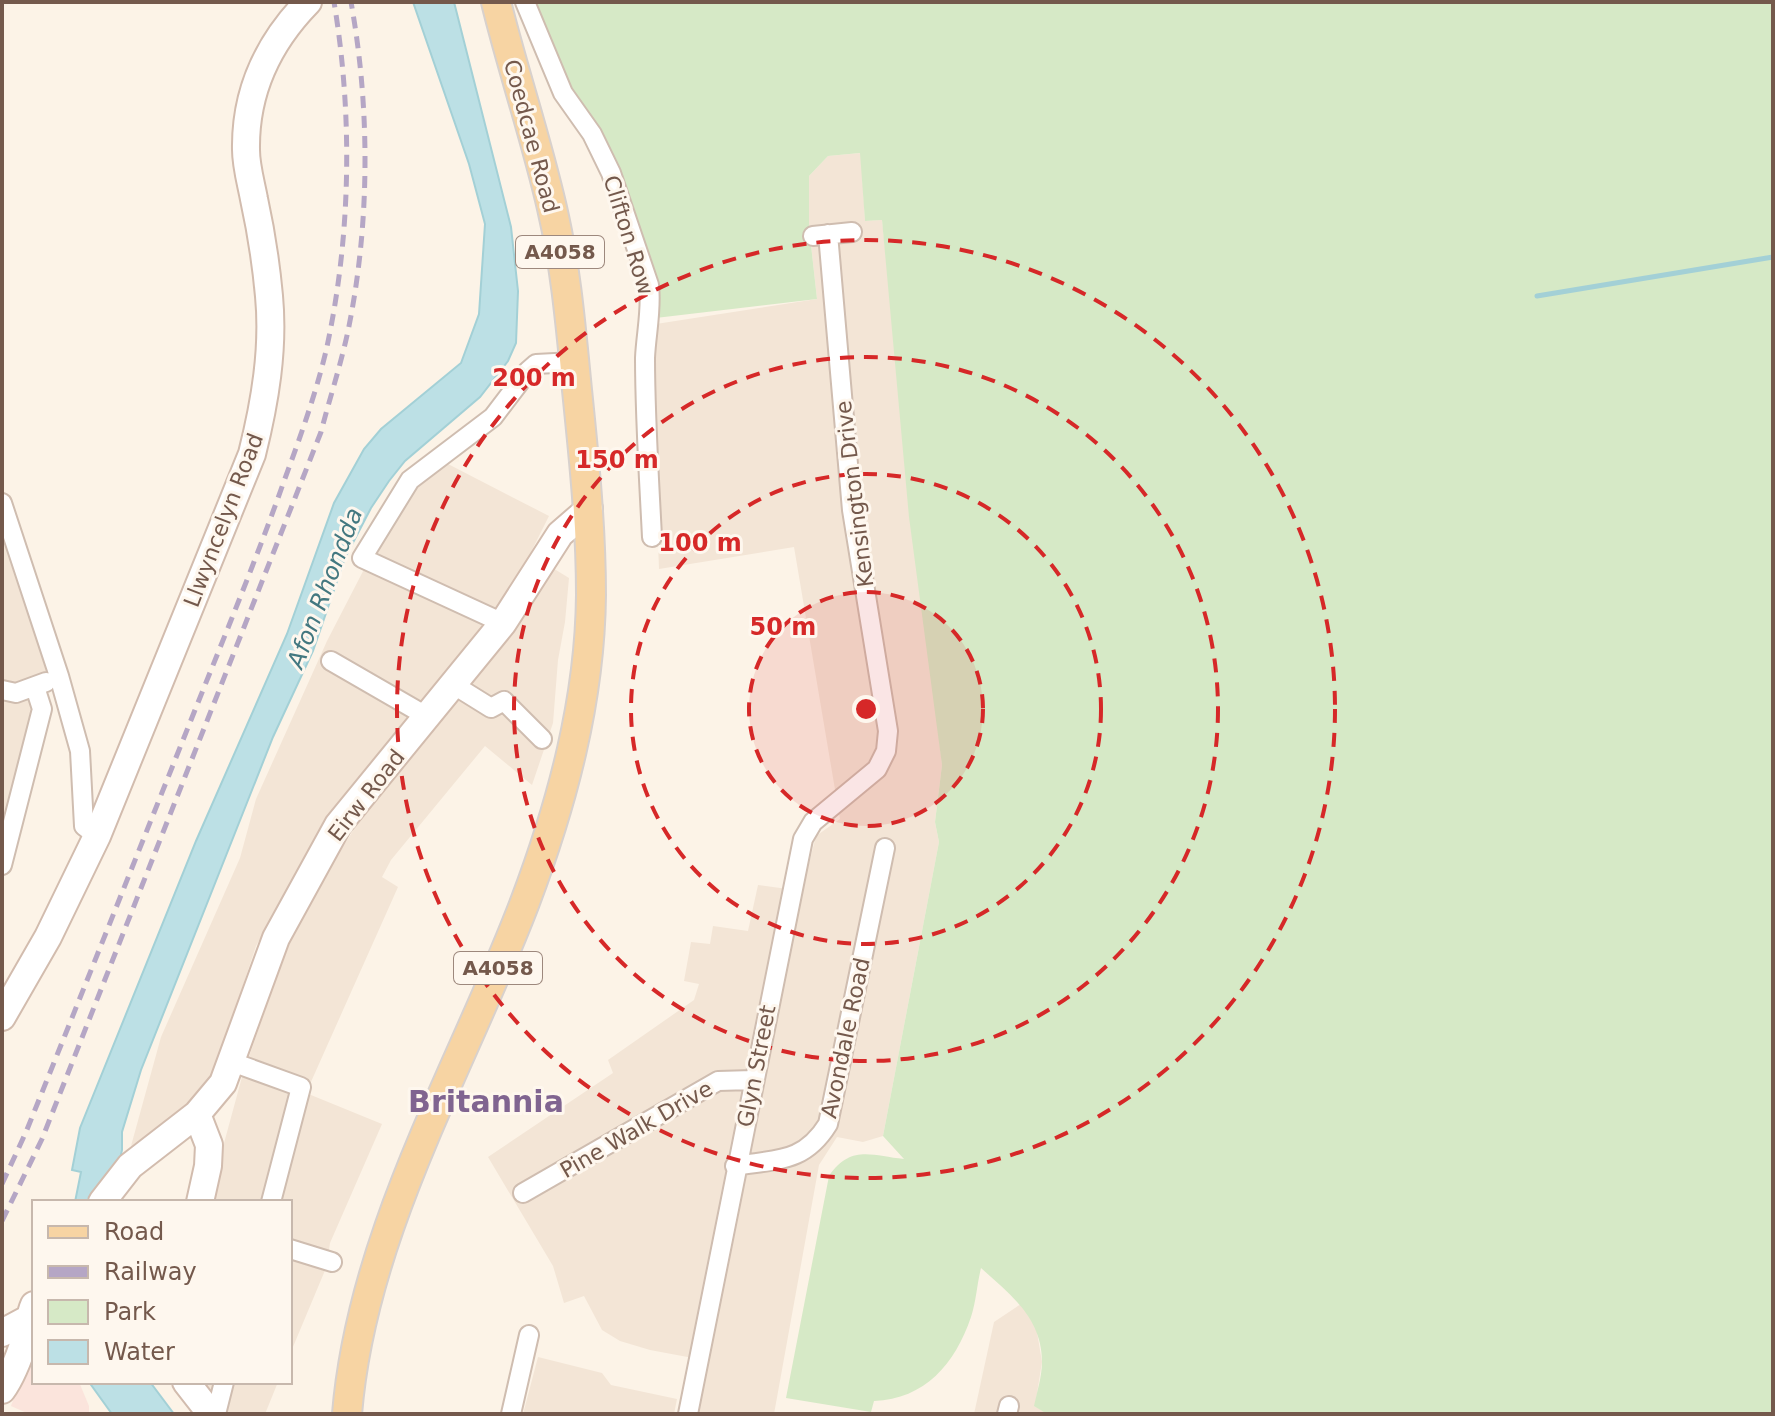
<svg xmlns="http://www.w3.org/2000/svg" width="1775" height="1416" viewBox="0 0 1775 1416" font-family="'DejaVu Sans',sans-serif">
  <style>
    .residential { fill: #f3e5d6 }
    .commercial { fill: #fbe4dc }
    .green { fill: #d6e9c6 }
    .water { fill: #bce0e5; stroke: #a3d0d6; stroke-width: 2 }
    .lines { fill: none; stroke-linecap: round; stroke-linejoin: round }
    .stream { stroke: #a3d0d6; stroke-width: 5 }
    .street-casing { stroke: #cfbdb0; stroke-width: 22 }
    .secondary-casing { stroke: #d2bcae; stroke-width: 30 }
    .primary-casing { stroke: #d8d1cd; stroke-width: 32 }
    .street { stroke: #fff; stroke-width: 18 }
    .secondary { stroke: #fff; stroke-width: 26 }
    .primary { stroke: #f7d4a3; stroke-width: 28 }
    .rail { stroke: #b5a6c5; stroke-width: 5; stroke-dasharray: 12 8; stroke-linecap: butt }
    .ring { fill: none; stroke: #d62828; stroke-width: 4; stroke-dasharray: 14 10 }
    .labels { text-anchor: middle; stroke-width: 6; stroke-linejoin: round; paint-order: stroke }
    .shield { fill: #fef7ee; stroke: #9d887d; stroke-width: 2 }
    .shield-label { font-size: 20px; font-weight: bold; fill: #74594c }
    .street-label { font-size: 22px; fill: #74594c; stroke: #fef7ee }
    .water-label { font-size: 24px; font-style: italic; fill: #437880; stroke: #fef7ee }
    .district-label { font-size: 30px; font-weight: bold; fill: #806490; stroke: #fef7ee }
    .centre { fill: #d62828; stroke: #fef7ee; stroke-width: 4 }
    .ring-label { font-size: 24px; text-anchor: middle; font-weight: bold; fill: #d62828; stroke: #fef7ee; stroke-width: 6; stroke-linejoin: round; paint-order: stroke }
  </style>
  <rect width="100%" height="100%" fill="#fcf3e7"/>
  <!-- residential -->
  <path class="residential" d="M 861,153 L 865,221 L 882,220 L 942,765 L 935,822 L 939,842 L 883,1136 L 863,1142 L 837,1137 L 819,1165 L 774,1414 L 698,1414 L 709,1361 L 650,1350 L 620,1341 L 602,1330 L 584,1296 L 564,1303 L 553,1266 L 488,1157 L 613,1073 L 608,1060 L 694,1000 L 699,984 L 684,981 L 691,942 L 710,944 L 713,926 L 748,931 L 758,885 L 802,891 L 816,836 L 840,819 L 794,547 L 659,569 L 651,357 L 656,324 L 817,299 L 809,227 L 809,176 L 828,156 Z
    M 448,464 L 549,516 L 530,554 L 488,628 L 331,810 L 256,946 L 218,1061 L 202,1098 L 170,1124 L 131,1146 L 161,1037 L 240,858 L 256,799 L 327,641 L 375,548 L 408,491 L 428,473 Z
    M 2,527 L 49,672 L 29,680 L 34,714 L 2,829 Z
    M 551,567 L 569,578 L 565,622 L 558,660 L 553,723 L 532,785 L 485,746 L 391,860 L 382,877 L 398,887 L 306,1093 L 382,1124 L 330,1243 L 326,1268 L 290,1354 L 290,1202 L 208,1202 L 242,1077 L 296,921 L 356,826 L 511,633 Z
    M 1021,1304 L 1036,1326 L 1042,1362 L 1035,1406 L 1047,1414 L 974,1414 L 994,1322 Z
    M 538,1357 L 602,1373 L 611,1385 L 677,1399 L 674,1414 L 523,1414 Z
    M 193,1382 L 278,1382 L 265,1414 L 220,1414 Z"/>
  <!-- commercial -->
  <path class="commercial" d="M 34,1342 L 34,1382 L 79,1382 L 89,1406 L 89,1414 L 29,1414 L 11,1406 Z"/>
  <!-- green -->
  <path class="green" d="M 525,2 L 1773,2 L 1773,1414 L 1047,1414 L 1034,1406 C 1037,1392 1042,1376 1042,1362 C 1042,1318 1011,1295 981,1268 C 977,1284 976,1302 971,1317 C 955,1364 925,1399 874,1401 L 871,1412 L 786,1398 L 829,1176 C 851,1144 872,1156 904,1159 L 883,1136 L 939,842 L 935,822 L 942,765 L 909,517 L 882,220 L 865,221 L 860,153 L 828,156 L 809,176 L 809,227 L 817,299 L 647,319 L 651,301 L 611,173 Z"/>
  <!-- water -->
  <path class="water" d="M 413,2 L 454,2 L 511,227 L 518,291 L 516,343 L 508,361 L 480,397 L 405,461 L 389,481 L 371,508 L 345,558 L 313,651 L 273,737 L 141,1070 L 122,1132 L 122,1150 L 111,1202 L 75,1202 L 81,1172 L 72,1170 L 80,1128 L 196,841 L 287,634 L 334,503 L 364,449 L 381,429 L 461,363 L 479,314 L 485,224 L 469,164 Z
    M 89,1382 L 150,1382 L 174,1414 L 112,1414 Z"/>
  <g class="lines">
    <!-- stream -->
    <path class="stream" d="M 1537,296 L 1773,257"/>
    <defs>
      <path id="street" d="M 525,2 L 563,93 L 592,134 L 611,173 L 649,285 C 652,309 646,334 645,358 C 645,417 649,477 652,537
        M 813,236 L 852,232
        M 2,503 L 59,676 L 80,751 L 84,826 L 97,836
        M 503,623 L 362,558 L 410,480 L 493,417 L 528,371 L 536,364 L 574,362
        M 331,661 L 428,717
        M 454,685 L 491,708 L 504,701 L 542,739
        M 2,690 L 16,693 L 46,682
        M 2,865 L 42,709 L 35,687
        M 232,1062 L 301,1087 L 271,1202
        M 735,1166 C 777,1159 804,1163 828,1124 L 885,848
        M 523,1193 L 718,1081 L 753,1080
        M 290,1249 L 332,1262
        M 216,1414 L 224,1382
        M 511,1414 L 529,1335
        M 688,1414 L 803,839 L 813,822 L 877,769 L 886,751 L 888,731 L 852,510 L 828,234
        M 1007,1414 L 1009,1406"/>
      <path id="secondary" d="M 2,1017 L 48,937 L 97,836 L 252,454 C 265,402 274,349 269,296 C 266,263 261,231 254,199 C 251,183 246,166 246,150 C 245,93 268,43 308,2
        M 197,1114 L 209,1145 L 208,1166 L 200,1202
        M 102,1202 L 130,1166 L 197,1114 L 223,1083 L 276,938 L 338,825 L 503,623 L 560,534 L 589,509
        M 2,1333 L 28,1319
        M 186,1382 L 211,1414
        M 2,1390 C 13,1375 20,1355 26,1336 C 30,1325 29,1316 34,1305"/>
      <path id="primary" d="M 347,1414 C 362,1232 461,1070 525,902 C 562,804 590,701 591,595 C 591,526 584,458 577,390 C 571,329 566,268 552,208 C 536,138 513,71 496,2"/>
    </defs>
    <!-- street casing -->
    <use href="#street" class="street-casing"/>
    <!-- secondary casing -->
    <use href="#secondary" class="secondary-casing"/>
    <!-- primary casing -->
    <use href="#primary" class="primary-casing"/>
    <!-- street -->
    <use href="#street" class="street"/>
    <!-- secondary -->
    <use href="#secondary" class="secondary"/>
    <!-- primary -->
    <use href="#primary" class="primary"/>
    <!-- rail -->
    <path class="rail" d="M 2,1184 L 26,1132 C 83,991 139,850 195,710 C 225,635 256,560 283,484 C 299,440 315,397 326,351 C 351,238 353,116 334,2
      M 2,1221 L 42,1139 L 321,432 C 330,397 342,361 349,326 C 370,221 370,107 351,2"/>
  </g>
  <!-- distance rings -->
  <circle cx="866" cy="709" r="117" fill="#d62828" fill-opacity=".12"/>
  <g class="ring">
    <circle cx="866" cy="709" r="117"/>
    <circle cx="866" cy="709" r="235"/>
    <circle cx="866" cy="709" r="352"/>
    <circle cx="866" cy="709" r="469"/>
  </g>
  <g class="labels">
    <!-- shield labels -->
    <g class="shield">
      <rect x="516" y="236" width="88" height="32" rx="6"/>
      <rect x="454" y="952" width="88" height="32" rx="6"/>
    </g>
    <g class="shield-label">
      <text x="560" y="259">A4058</text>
      <text x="498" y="975">A4058</text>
    </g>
    <!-- street labels -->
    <g class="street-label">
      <text transform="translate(532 136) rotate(75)" y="8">Coedcae Road</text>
      <text transform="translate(629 235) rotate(73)" y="8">Clifton Row</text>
      <text transform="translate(854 494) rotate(-97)" y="8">Kensington Drive</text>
      <text transform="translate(223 520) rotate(-69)" y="8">Llwyncelyn Road</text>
      <text transform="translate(366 795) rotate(-52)" y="8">Eirw Road</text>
      <text transform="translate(845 1038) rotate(-78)" y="8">Avondale Road</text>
      <text transform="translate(756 1066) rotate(-79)" y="8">Glyn Street</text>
      <text transform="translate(636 1129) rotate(-30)" y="8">Pine Walk Drive</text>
    </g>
    <!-- water labels -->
    <g class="water-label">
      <text transform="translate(325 588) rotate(-69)" y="8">Afon Rhondda</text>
    </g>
    <!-- district labels -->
    <g class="district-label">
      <text x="486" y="1112">Britannia</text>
    </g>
  </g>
  <circle cx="866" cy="709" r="12" class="centre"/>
  <g class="ring-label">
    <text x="534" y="386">200 m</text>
    <text x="617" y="468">150 m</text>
    <text x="700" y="551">100 m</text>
    <text x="783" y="635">50 m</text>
  </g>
  <!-- border -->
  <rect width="1775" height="1416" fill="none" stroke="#74594c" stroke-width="8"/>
  <!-- legend -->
  <rect x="32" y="1200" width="260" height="184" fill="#fef7ee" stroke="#c7b8ad" stroke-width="2"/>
  <rect x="48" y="1226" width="40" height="12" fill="#f7d4a3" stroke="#c7b8ad" stroke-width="2"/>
  <text x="104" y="1240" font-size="24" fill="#74594c">Road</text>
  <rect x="48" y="1266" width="40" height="12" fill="#b5a6c5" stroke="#c7b8ad" stroke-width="2"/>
  <text x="104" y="1280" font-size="24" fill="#74594c">Railway</text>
  <rect x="48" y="1300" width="40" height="24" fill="#d6e9c6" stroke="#c7b8ad" stroke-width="2"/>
  <text x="104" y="1320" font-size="24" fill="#74594c">Park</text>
  <rect x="48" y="1340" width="40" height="24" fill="#bce0e5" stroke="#c7b8ad" stroke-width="2"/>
  <text x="104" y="1360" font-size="24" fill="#74594c">Water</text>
</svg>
